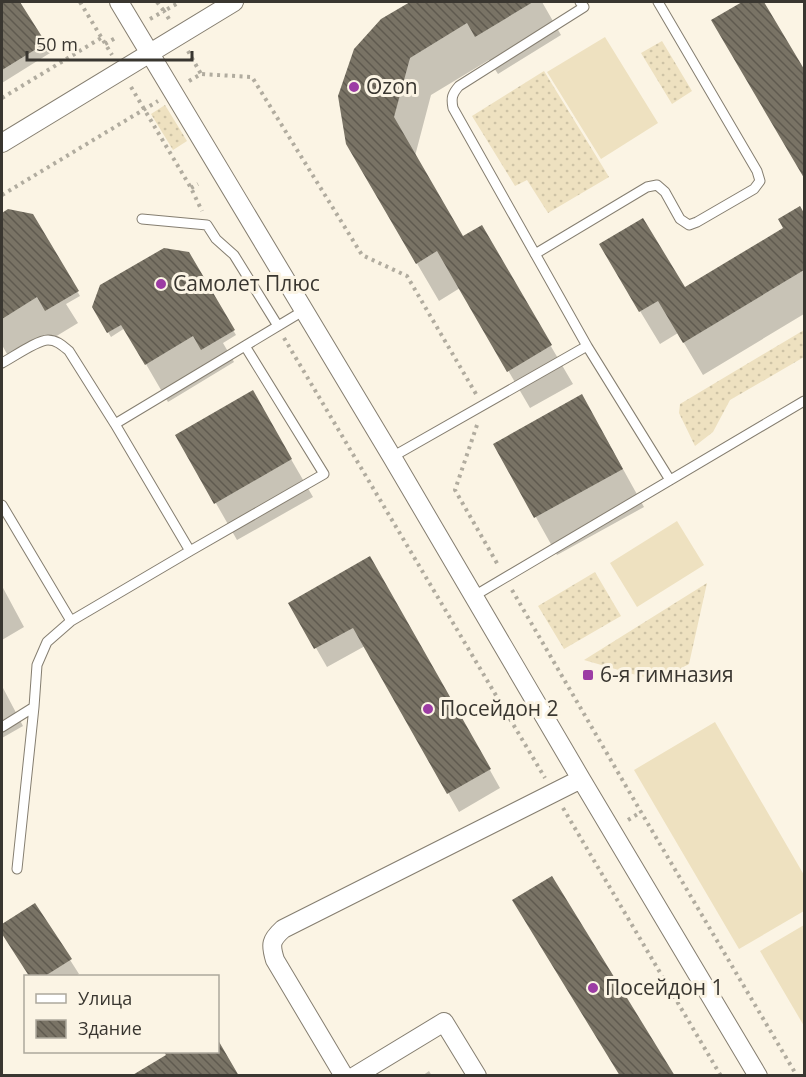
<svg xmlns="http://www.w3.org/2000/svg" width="806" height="1077" viewBox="0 0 806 1077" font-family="'Open Sans',sans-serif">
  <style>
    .grass { fill: url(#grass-dots) }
    .pitch { fill: #eee1c0 }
    .shadow { fill: #0003 }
    .building { fill: url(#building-back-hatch) }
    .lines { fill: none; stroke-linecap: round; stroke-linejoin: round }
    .lane-casing { stroke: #857e70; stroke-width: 11 }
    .street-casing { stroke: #857e70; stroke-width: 20 }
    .path { stroke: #b1ac9f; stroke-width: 4; stroke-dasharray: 3 4.5; stroke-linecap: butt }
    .lane { stroke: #fff; stroke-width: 9 }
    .street { stroke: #fff; stroke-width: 18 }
    .poi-dot { fill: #9c3ca4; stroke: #fbf4e4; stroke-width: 2 }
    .labels { text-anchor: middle; stroke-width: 6; stroke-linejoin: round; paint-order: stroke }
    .poi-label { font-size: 21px; fill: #393630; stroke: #fbf4e4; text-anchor: start }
  </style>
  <defs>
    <pattern id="grass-dots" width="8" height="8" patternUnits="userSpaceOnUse" patternTransform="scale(1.5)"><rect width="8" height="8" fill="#eee1c0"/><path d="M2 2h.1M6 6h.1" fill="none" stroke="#cdc2a5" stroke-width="1.8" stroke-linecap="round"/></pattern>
    <pattern id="building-back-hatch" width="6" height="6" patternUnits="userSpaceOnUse" patternTransform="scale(1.5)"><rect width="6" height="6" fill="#797365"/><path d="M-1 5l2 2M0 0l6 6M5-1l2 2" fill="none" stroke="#5f5a4f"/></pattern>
  </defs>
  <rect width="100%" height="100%" fill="#fbf4e4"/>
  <!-- grass -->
  <path class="grass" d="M 662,41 L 692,91 L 672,104 L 641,53 Z
    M 544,71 L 609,177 L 548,213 L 527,180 L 515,186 L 472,116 Z
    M 165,105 L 187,141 L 173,150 L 151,114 Z
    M 804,330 L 804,357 L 730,400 L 713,432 L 695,446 L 679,413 L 680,404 Z
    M 595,572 L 621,616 L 564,649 L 538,606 Z
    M 707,583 L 689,664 L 657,681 L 584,660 Z"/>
  <!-- pitch -->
  <path class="pitch" d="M 605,37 L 658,123 L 601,159 L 547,72 Z
    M 677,521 L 704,565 L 637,607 L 610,563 Z
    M 715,722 L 804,875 L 804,911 L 739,949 L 634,770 Z
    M 804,925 L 804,1026 L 760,951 Z"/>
  <!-- shadow -->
  <path class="shadow" d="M 2,2 L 19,2 L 50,53 L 2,83 Z
    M 413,2 L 542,2 L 561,35 L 498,74 L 489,60 L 431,95 L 415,156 L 463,238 L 481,227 L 573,384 L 530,408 L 460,288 L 439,301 L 347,144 L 382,21 Z
    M 745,2 L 763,2 L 804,72 L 804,176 L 713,20 Z
    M 800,208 L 804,216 L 804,314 L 703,375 L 678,333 L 660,344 L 620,278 L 684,289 L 785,228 Z
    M 8,210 L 32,215 L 80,296 L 66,304 L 78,323 L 12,363 L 2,345 L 2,214 Z
    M 188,254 L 236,335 L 223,343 L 234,362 L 168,402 L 125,328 L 111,337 L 93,307 Z
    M 252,392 L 313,497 L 237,540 L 177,435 Z
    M 603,433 L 644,507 L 557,555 L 495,444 Z
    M 370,558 L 500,788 L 459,812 L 365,646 L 327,667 L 290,603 Z
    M 2,586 L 24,627 L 2,640 Z
    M 2,686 L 23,726 L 2,738 Z
    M 35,905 L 79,974 L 75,976 L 30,976 L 2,932 L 2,926 Z
    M 218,1042 L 237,1076 L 168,1056 L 165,1052 L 218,1052 Z
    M 429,1071 L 432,1076 L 422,1076 Z"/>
  <!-- building -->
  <path class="building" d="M 2,2 L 20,2 L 46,43 L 2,70 Z
    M 410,2 L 533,2 L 475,37 L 467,23 L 410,58 L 394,117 L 463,236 L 482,225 L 552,345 L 507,372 L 437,251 L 416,264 L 346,144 L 338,96 L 354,49 L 381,19 Z
    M 742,2 L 764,2 L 804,69 L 804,178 L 711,20 Z
    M 800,206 L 804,213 L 804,270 L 683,343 L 658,301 L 639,312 L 599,244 L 643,218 L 685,287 L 783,228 L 778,219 Z
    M 8,209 L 33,214 L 79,291 L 45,311 L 37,297 L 2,319 L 2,213 Z
    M 164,248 L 189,252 L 235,330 L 201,350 L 193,336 L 145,365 L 121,325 L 107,333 L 92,307 L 100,285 Z
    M 253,390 L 292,459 L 214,504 L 175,435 Z
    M 582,394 L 623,469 L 534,518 L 493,444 Z
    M 370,556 L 491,769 L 447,794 L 353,628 L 314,649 L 288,603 Z
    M 552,876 L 675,1076 L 620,1076 L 512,900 Z
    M 35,903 L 72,959 L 45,976 L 29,976 L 2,934 L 2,924 Z
    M 218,1040 L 239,1076 L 131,1076 L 166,1055 L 164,1052 L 218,1052 Z"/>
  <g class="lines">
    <defs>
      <path id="lane" d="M 142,219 L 207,225 L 216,239 L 234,255 L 278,326
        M 535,254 L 647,187 L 657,185 L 665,192 L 680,219 L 689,225 L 697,222 L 754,189 L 760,181 L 757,171 L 658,2
        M 587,346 L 670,480
        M 2,363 C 12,358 37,340 48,340 C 57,340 63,346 69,351 L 115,424 L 303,311
        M 392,457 L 587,346 L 453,108 C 451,98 452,94 459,86 L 584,7 L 580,2
        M 2,505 L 71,621 L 190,551 L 115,424
        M 190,551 L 324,474 L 245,346
        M 474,596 L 804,401
        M 2,727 L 34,707 L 37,665 L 47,642 L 71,621
        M 17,869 L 34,707"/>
      <path id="street" d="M 119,2 L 392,457 L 581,779 L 758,1076
        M 2,143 L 234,2
        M 344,1076 L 275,960 C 270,944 271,940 283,929 L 581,779
        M 355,1076 L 444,1022 L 477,1076"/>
    </defs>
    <!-- lane casing -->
    <use href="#lane" class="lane-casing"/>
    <!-- street casing -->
    <use href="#street" class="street-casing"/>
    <!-- path -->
    <path class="path" d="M 80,2 L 112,55
      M 157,2 L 164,11 L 180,2
      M 150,19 L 164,11 L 169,19
      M 105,44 L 117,37
      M 188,51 L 201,74
      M 189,81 L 201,74 L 252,77 L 362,255 L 407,276 L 476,394
      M 131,87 L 191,188 L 202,211
      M 2,98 L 101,38
      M 191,188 L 198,184
      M 2,195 L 158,101
      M 284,338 L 545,778
      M 477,425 L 455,490 L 498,565
      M 512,590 L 641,812 L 797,1076
      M 563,808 L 721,1076
      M 628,820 L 641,812"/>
    <!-- lane -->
    <use href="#lane" class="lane"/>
    <!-- street -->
    <use href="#street" class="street"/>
  </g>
  <!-- markers -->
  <g class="poi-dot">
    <circle cx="354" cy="87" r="6"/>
    <circle cx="161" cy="284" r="6"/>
    <rect x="582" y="669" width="12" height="12" rx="3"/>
    <circle cx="428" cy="709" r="6"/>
    <circle cx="593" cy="988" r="6"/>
  </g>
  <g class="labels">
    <!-- poi labels -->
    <g class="poi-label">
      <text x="366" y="94">Ozon</text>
      <text x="173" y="291">Самолет Плюс</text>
      <text x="600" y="682">6-я гимназия</text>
      <text x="440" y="716">Посейдон 2</text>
      <text x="605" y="995">Посейдон 1</text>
    </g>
  </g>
  <!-- border -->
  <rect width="806" height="1077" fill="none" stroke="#393630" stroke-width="6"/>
  <!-- legend -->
  <rect x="24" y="975" width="195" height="78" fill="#fbf4e4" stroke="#ada89c" stroke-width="1.5"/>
  <rect x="36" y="994" width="30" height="9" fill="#ffffff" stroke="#ada89c" stroke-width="1.5"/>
  <text x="78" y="1005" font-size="18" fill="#393630">Улица</text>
  <rect x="36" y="1020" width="30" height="18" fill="url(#building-back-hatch)" stroke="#ada89c" stroke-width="1.5"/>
  <text x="78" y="1035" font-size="18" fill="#393630">Здание</text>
  <!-- scale -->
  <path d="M27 51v9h165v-9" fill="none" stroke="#393630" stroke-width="3"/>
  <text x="36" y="51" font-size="18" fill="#393630" stroke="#fbf4e4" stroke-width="4.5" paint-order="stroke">50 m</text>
</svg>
